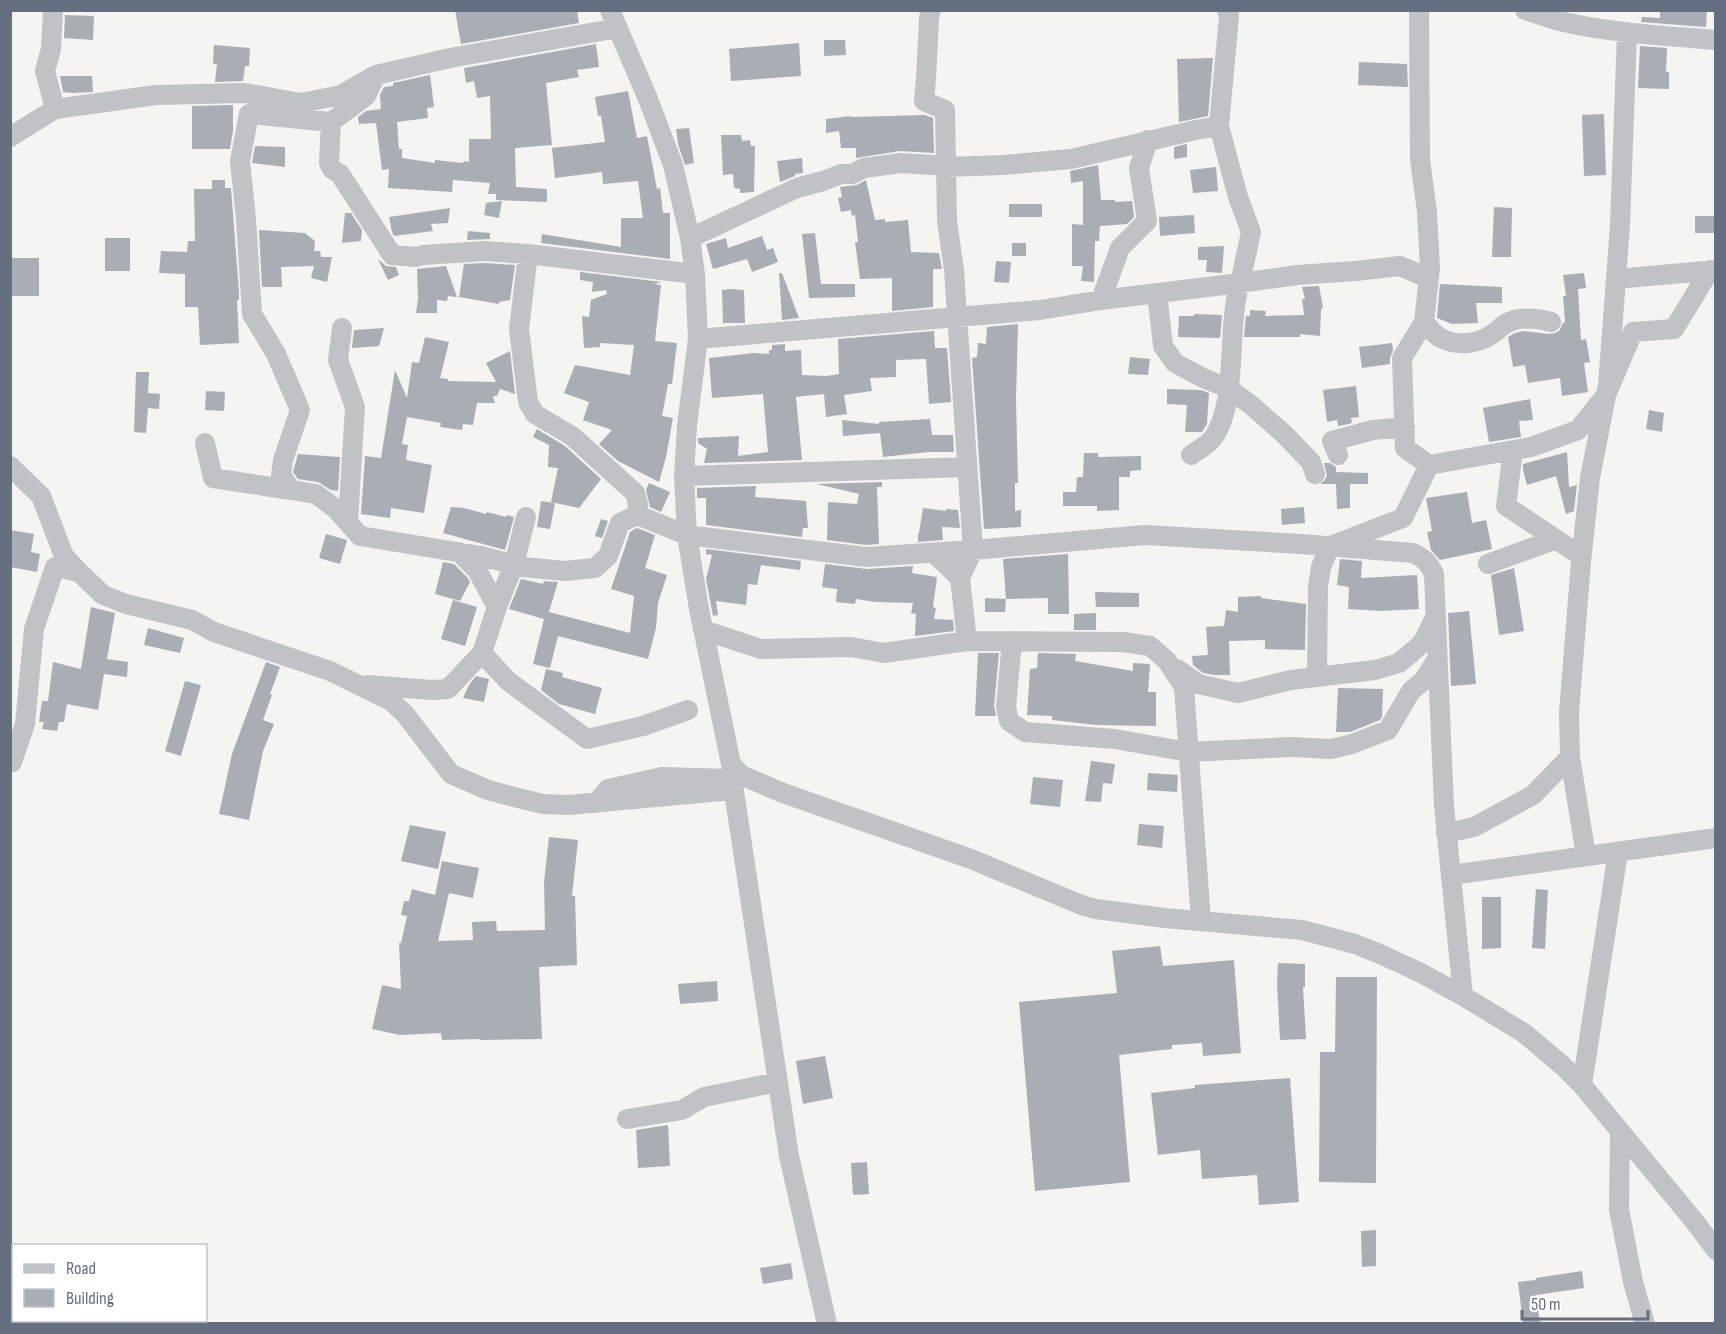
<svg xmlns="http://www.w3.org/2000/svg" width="1726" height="1334" viewBox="0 0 1726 1334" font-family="'Sofia Sans Condensed',sans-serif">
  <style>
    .building { fill: #a9aeb4 }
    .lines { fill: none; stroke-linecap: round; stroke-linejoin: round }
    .minor { stroke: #c0c3c6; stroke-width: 20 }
  </style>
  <rect width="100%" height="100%" fill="#f4f4f1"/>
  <!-- building -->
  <path class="building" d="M 455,10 L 577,10 L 579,23 L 461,44 Z
    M 1660,10 L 1707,10 L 1706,27 L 1641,22 L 1642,17 L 1660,18 Z
    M 65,15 L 94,16 L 93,40 L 64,38 Z
    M 824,40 L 845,40 L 846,55 L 824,56 Z
    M 799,43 L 801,76 L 731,81 L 729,49 Z
    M 596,44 L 599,67 L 577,70 L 579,77 L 546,83 L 552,145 L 515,148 L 516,187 L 547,189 L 547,202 L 496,200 L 496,194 L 488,194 L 490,183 L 453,180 L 452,192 L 388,188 L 389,169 L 382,170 L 376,123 L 359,124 L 358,117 L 366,111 L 381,109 L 380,95 L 384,87 L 393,86 L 393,83 L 430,75 L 434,107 L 427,108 L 428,118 L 397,122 L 399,149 L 402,149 L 402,158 L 435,163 L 435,160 L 463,163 L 464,161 L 469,162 L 469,139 L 491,139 L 490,96 L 477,98 L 474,81 L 466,83 L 464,68 Z
    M 214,45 L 250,48 L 249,66 L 245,66 L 243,81 L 215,82 L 217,64 L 213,64 Z
    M 1640,46 L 1667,48 L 1666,72 L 1669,72 L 1669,89 L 1638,88 Z
    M 1213,58 L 1208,116 L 1179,122 L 1177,59 Z
    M 1359,62 L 1407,64 L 1408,87 L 1358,85 Z
    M 60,76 L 92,76 L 93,92 L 73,93 L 63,92 Z
    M 628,91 L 637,138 L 647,136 L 657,189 L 660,188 L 663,213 L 670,213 L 670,259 L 541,243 L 542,234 L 621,247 L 621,218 L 643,218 L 638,181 L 603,184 L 602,172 L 555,178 L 552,148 L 605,142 L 601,116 L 598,116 L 595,97 Z
    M 233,105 L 233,131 L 230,149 L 192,149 L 192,106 Z
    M 1604,114 L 1606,175 L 1584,176 L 1582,115 Z
    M 925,115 L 933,118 L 934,153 L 900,151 L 856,158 L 856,148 L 841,148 L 839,131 L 826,133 L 826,119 L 851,116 L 851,117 Z
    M 689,128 L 694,163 L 685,165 L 678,144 L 676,129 Z
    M 721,135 L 741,135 L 742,141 L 750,140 L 751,146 L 755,146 L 754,192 L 740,193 L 740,189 L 734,188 L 733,174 L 723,175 Z
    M 1187,144 L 1187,157 L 1174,159 L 1174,147 Z
    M 255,146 L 285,147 L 285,167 L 252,163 Z
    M 802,158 L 803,173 L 795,174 L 795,176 L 780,182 L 777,161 Z
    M 1098,165 L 1101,200 L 1115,200 L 1115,202 L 1132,201 L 1134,217 L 1127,224 L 1100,226 L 1099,241 L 1095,241 L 1094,282 L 1081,281 L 1083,266 L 1072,266 L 1072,224 L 1083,225 L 1083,181 L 1071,183 L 1070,171 Z
    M 1216,167 L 1218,191 L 1193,193 L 1190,170 Z
    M 212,180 L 225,180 L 225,188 L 231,188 L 239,292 L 239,300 L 237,300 L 239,343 L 200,345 L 198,307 L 185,307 L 185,274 L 159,273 L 161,251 L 187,252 L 188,241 L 195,241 L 194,189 L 212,189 Z
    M 866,180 L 875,220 L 885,219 L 885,222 L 908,220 L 911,252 L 939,253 L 942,269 L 933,269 L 933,307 L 892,311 L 892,278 L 860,279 L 855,242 L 858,242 L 855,215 L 852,216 L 851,210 L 841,212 L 838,198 L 842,197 L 840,187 L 857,185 Z
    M 502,201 L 499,218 L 484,215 L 486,203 Z
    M 1009,204 L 1042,204 L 1042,217 L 1009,217 Z
    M 1494,207 L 1512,208 L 1511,257 L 1492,257 Z
    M 450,208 L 448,223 L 431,224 L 433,231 L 394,236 L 392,232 L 389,217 Z
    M 345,213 L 351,213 L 362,230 L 361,241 L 342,243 Z
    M 1194,215 L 1195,233 L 1160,236 L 1159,217 Z
    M 1695,216 L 1716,216 L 1716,233 L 1695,233 Z
    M 259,230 L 305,233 L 315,241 L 314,251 L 320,251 L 321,257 L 332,257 L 327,282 L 311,278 L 314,266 L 281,267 L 282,287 L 262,287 Z
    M 468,231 L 490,233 L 490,239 L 467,240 Z
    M 815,233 L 821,284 L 855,284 L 855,297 L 809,298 L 802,234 Z
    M 762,236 L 767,250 L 773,248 L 778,262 L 752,272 L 747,259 L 713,269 L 706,244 L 726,238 L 728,248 Z
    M 105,238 L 130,238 L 130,271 L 105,271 Z
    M 1012,243 L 1026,243 L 1026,256 L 1012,256 Z
    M 1224,246 L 1222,273 L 1206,272 L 1207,260 L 1198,260 L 1198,247 Z
    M 10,258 L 39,258 L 39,296 L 10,296 Z
    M 378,259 L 386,266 L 396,267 L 399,275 L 388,280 Z
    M 996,261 L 1011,262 L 1009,283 L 994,282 Z
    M 485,263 L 515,265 L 510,300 L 499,302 L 499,304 L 459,297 L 464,264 Z
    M 446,266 L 457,297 L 448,296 L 447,301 L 437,300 L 437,313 L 416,313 L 418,298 L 417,269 Z
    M 580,272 L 662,282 L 654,284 L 661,285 L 655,341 L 677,343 L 672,384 L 668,384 L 662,416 L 673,418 L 666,457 L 659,482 L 618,461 L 599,444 L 612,430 L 583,420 L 589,402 L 564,393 L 575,365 L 630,375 L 634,345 L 600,343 L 600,347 L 584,348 L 582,316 L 589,317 L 591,300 L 607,294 L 606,290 L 592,292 L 593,282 L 580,280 Z
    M 779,273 L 782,273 L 799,318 L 782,320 Z
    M 1584,273 L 1586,288 L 1578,289 L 1581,340 L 1586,339 L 1590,362 L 1584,363 L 1588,392 L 1562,396 L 1560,378 L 1528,383 L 1525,365 L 1513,367 L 1508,337 L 1515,333 L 1523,331 L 1549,334 L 1555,333 L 1559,331 L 1563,323 L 1565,322 L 1563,296 L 1566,296 L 1563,275 Z
    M 1440,284 L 1502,287 L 1502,303 L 1476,303 L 1478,323 L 1452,324 L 1437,318 Z
    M 1319,286 L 1323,308 L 1321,309 L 1320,336 L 1300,334 L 1300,337 L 1244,337 L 1246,316 L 1250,316 L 1250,310 L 1266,311 L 1265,316 L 1304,315 L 1302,299 L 1305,299 L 1302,287 Z
    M 731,289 L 744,290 L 745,323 L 723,323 L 722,290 Z
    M 1194,314 L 1222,315 L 1220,338 L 1178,337 L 1179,316 L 1194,316 Z
    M 1018,324 L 1016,399 L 1018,483 L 1015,483 L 1015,511 L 1021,510 L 1021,527 L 984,529 L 972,358 L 977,357 L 978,343 L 986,344 L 987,327 Z
    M 384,328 L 379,346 L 352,348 L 354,330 Z
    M 934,331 L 935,348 L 947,348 L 951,402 L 929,404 L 926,359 L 896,360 L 896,377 L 870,378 L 872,391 L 844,395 L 847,414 L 826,417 L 824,394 L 796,397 L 802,460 L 704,463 L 707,449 L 698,443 L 698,438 L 739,436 L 738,456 L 768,452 L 763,394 L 712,398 L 709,358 L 754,353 L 769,354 L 769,350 L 772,350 L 772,345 L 785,344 L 785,351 L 801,350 L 802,375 L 826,376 L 839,374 L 838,339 Z
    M 425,337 L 449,342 L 440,378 L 448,379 L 448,381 L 496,382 L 486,363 L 510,351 L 515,394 L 500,389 L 497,396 L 493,396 L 495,403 L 477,403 L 473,425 L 463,424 L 462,430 L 440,427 L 441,423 L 407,417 L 402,444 L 408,445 L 406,460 L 432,465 L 424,513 L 391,508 L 390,518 L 361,514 L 365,456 L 381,458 L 395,370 L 407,398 L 412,362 L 419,363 Z
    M 1392,343 L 1393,350 L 1390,358 L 1390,364 L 1362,368 L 1359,347 Z
    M 1130,357 L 1150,359 L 1148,375 L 1128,374 Z
    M 136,372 L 149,372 L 148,393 L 160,394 L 159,409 L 148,408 L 146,433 L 134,432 Z
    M 1356,386 L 1359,417 L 1351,418 L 1352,423 L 1344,425 L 1338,426 L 1337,420 L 1327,422 L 1323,390 Z
    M 1167,389 L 1201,390 L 1209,393 L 1207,424 L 1202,432 L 1185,432 L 1187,405 L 1167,404 Z
    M 206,391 L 225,392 L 224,411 L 205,410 Z
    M 1530,399 L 1533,420 L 1519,421 L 1521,437 L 1489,442 L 1483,408 Z
    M 1649,410 L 1664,413 L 1662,432 L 1646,429 Z
    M 930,419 L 932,435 L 953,435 L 954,452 L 928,452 L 883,457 L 880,433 L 843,436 L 842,420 L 879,424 L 879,422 Z
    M 537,429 L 565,446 L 601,479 L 579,508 L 551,502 L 558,468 L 548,467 L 549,445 L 533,437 Z
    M 1567,452 L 1569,487 L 1577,485 L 1574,511 L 1566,514 L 1556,476 L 1527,485 L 1523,470 L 1523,464 Z
    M 1084,453 L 1098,453 L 1098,457 L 1141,456 L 1141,470 L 1130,471 L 1130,477 L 1119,477 L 1119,510 L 1097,511 L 1097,506 L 1063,506 L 1063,492 L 1076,492 L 1077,477 L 1083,477 Z
    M 298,454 L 340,457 L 338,491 L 331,490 L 318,482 L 298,479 L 293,472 Z
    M 1324,463 L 1330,463 L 1336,467 L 1336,472 L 1368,473 L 1368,484 L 1350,484 L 1350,508 L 1337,509 L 1336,484 L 1320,484 L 1324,481 L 1327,476 Z
    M 882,482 L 882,487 L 877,487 L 879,544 L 866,545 L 827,540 L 828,502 L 857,504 L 859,494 L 817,484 Z
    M 649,483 L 670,492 L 661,512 L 650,507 L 646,490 Z
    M 756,486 L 755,497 L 806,501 L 808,528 L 803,528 L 802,537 L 706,525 L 706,498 L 697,498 L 697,488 Z
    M 1467,492 L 1472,523 L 1486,520 L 1492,549 L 1440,560 L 1431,550 L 1427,532 L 1432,531 L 1426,498 Z
    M 541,501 L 555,503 L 550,529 L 537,527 Z
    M 451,507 L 464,508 L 486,514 L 487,512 L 506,517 L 507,515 L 514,517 L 505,550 L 443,533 Z
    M 1304,507 L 1305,523 L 1282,525 L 1281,509 Z
    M 923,508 L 946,511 L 946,509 L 958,510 L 960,528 L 942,527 L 943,540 L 918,542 L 918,533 L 919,533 Z
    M 601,519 L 608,521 L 602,538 L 595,536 Z
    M 637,528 L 655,535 L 645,568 L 667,575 L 658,603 L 656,628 L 648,659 L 558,636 L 550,668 L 533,664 L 544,619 L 509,609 L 521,579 L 543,584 L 544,581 L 558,582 L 549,612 L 630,633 L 634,596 L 611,589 L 630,532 Z
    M 10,530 L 34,534 L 31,552 L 40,554 L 37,572 L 10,567 Z
    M 326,534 L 347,540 L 340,564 L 319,558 Z
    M 706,549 L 801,561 L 800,570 L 761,565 L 757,585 L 748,584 L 746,605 L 716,601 L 718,615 L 713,616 L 706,579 L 712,555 L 706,554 Z
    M 1068,554 L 1069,614 L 1048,614 L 1048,598 L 1006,599 L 1003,559 Z
    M 1340,559 L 1362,561 L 1361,578 L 1417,575 L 1419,609 L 1382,611 L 1348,609 L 1349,587 L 1337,585 Z
    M 443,562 L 454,564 L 467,577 L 470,582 L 460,601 L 435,594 Z
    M 825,564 L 867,569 L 913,566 L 912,573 L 937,577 L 933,607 L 936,608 L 934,619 L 953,620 L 954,631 L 915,636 L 916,614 L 911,613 L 913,603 L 875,602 L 856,599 L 855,604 L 836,602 L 837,589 L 822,587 Z
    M 1514,568 L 1524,631 L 1499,635 L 1491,575 Z
    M 1095,592 L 1139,593 L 1139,607 L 1096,607 Z
    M 1261,596 L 1261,598 L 1306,604 L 1305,650 L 1265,649 L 1265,640 L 1229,641 L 1230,675 L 1214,675 L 1203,673 L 1193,665 L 1192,656 L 1208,655 L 1206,627 L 1224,626 L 1226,610 L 1238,612 L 1238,597 Z
    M 985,598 L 1006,599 L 1005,612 L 985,612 Z
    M 453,600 L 477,607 L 465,646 L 441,639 Z
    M 91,607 L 115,613 L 107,659 L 128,662 L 127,677 L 104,674 L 98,710 L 67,704 L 64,722 L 59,722 L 57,731 L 42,729 L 44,722 L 39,722 L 42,701 L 48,701 L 53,662 L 81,669 Z
    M 1469,611 L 1476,684 L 1451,686 L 1448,613 Z
    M 1096,613 L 1096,630 L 1074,630 L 1074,614 Z
    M 148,628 L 184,638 L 180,653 L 144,645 Z
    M 978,653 L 999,653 L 994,706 L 996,716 L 975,716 Z
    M 1038,653 L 1076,654 L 1075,661 L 1133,671 L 1133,663 L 1150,664 L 1148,692 L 1156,692 L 1156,726 L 1096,725 L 1052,720 L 1052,716 L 1027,715 L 1030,669 L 1037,668 Z
    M 266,662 L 280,667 L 270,694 L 272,695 L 263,720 L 274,724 L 263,751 L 249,820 L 219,814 L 232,754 Z
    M 546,669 L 563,673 L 562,677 L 602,688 L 595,714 L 559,704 L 541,690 Z
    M 476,676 L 489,679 L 484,702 L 463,698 L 469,685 Z
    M 185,681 L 201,685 L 181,756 L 165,751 Z
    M 1338,688 L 1383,689 L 1382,717 L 1380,720 L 1350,732 L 1336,732 Z
    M 1091,761 L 1115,764 L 1112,784 L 1103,783 L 1101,802 L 1085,801 Z
    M 1148,773 L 1178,775 L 1177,792 L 1147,790 Z
    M 1033,777 L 1063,780 L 1060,807 L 1030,804 Z
    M 1139,824 L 1164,826 L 1162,848 L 1137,845 Z
    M 410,825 L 446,832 L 438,869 L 401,861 Z
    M 549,837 L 578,840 L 572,896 L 575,896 L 577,965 L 539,967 L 542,1039 L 480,1040 L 480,1039 L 442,1040 L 441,1033 L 400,1035 L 372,1029 L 382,985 L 401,989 L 399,943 L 401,943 L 407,916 L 401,915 L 404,901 L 409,901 L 412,889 L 435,895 L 442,861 L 479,868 L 473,898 L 449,893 L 438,941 L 473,940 L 472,922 L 496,921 L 497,931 L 545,930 L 544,882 Z
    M 1536,889 L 1548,890 L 1545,949 L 1532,948 Z
    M 1482,897 L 1501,897 L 1501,948 L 1482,949 Z
    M 1160,946 L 1163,966 L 1234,960 L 1241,1053 L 1203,1056 L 1202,1043 L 1172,1045 L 1172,1049 L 1119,1055 L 1130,1182 L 1035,1191 L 1019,1002 L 1117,993 L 1112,951 Z
    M 1278,963 L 1305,964 L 1305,987 L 1303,987 L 1306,1039 L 1280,1040 L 1277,984 Z
    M 1336,977 L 1377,977 L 1376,1183 L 1319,1182 L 1320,1052 L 1335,1052 Z
    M 717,981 L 718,1001 L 680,1004 L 678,984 Z
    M 825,1056 L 833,1098 L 803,1104 L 796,1061 Z
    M 1290,1078 L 1299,1202 L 1259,1205 L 1257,1175 L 1202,1179 L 1200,1150 L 1158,1155 L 1151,1093 L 1195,1088 L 1195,1085 Z
    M 668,1125 L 670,1166 L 638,1168 L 636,1130 Z
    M 867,1162 L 869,1194 L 853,1195 L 851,1163 Z
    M 1376,1230 L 1376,1266 L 1362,1267 L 1361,1231 Z
    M 791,1263 L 793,1279 L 763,1284 L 760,1268 Z
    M 1582,1271 L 1584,1288 L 1536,1295 L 1540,1323 L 1523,1323 L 1518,1282 L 1536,1280 L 1536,1278 Z"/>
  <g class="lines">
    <!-- minor -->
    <path class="minor" d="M 53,10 L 51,49 L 45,71 L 55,109 L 156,95 L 244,93 L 301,103 L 341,95 L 376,75
      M 610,10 L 648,99 L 673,165 L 690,238 L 695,274 L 698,339 L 687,425 L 684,476 L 687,535 L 699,609 L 731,764 L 741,775 L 783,793 L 971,859 L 1084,906 L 1096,909 L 1165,918 L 1302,930 L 1355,944 L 1380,954 L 1419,972 L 1463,996 L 1524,1033 L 1563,1066 L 1582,1085 L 1695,1222 L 1716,1250
      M 1419,10 L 1420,160 L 1427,212 L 1430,268 L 1424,322 L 1402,358 L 1405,448 L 1429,465
      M 1525,10 C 1538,14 1551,19 1564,22 C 1611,33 1667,36 1716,40
      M 618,28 L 450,58 L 376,75 L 366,96 L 331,122 L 249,114 L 240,161 L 246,219 L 252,314 L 276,354 L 300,410 L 283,460 L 281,475 L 291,490 L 316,494 L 336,509 L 360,536 L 481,556 L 523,567 L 565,571 L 595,568 L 608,556 L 620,523 L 637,515 L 687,535 L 866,557 L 973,550 L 1145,535 L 1301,544 L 1413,553 C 1424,558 1429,563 1434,574 L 1444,806 L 1463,996
      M 331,122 L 329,163 L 332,169 L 340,174 L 392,255 L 416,257 L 423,255 L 485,251 L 528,254 L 695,274
      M 10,137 L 55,109
      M 690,238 L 797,188 L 823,181 L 841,174 L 852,174 L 864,168 L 901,163 L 946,166 L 945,110 L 924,101 L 926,79 L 929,18 L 931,10
      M 528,254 L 519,329 L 528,402 L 535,414 L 572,436 L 635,493 L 638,504 L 637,515
      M 1616,279 L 1716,270
      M 1157,293 L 1163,346 L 1175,363 L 1203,378 L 1228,388 L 1251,405 L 1284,434 L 1311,462 L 1315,474
      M 1101,300 L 1120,248 L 1147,221 L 1139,168 L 1148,140
      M 1424,322 C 1429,327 1434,335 1441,338 C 1458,347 1479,344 1494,333 C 1498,331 1501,326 1505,324 C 1519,316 1536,318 1551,322
      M 342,328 L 338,360 L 355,407 L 348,522
      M 698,339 L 1040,310 L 1101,300 L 1240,283 L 1251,232 L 1238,197 L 1219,126 L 1229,16 L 1227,10
      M 205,443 L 213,478 L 291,490
      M 1513,450 L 1506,506 L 1581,556
      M 1191,455 C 1198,450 1208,445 1213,438 C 1239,402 1226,326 1240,283 L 1297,275 L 1356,271 L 1400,266 L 1428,278
      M 1338,455 L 1332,441 L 1373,430 L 1405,427
      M 10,466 L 41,496 L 64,556 L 79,572 L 103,595 L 126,604 L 192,620 L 214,632 L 330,671 L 391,701 L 405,714 L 451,774 L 488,790 L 518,798 L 543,804 L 568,805 L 733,790
      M 684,476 L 967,467
      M 459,552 L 477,570 L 497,607 L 482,653 L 508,681 L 587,739 L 643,726 L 688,710
      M 1488,564 L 1556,539
      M 960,578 L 973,550 L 954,270 L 947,221 L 946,167 L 1003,165 L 1071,159 L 1196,130 L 1219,126
      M 497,607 L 514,564 L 526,517
      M 703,630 L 761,649 L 851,647 L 884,653 L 967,641 L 960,578 L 934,553
      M 967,641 L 1123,642 L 1150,646 L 1167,661 L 1184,687 L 1201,921
      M 1012,641 L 1006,707 L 1009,721 L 1025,732 L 1115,739 L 1188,752 L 1292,747 L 1331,749 L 1352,744 L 1388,730 L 1411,691 L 1423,681 L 1437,659
      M 1177,669 L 1198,684 L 1238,693 L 1291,680 L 1375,670 L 1399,663 L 1418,647 L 1424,640 L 1434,619
      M 1317,677 L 1318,587 L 1321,567 L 1330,546 L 1403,518 L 1429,465 L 1531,447 L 1578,430 L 1606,395 L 1633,332 L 1674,329 L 1710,270
      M 368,685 L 432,690 L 448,689 L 482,653
      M 10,762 L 12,762 L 25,724 L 34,629 L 55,567 L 79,572
      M 732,778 L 789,1156 L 827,1324
      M 596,803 L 608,789 L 662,777 L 732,779
      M 1446,833 L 1474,827 L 1533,795 L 1570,757
      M 1586,856 L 1570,757 L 1569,712 L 1581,562 L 1590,478 L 1608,385 L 1620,225 L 1627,32
      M 1451,875 L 1716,838
      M 1582,1085 L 1618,852
      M 627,1119 L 682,1110 L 704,1097 L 778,1082
      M 1620,1132 L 1619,1209 L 1633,1282 L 1645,1324"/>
  </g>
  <!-- border -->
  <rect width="1726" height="1334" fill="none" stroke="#666f7f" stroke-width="24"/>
  <!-- legend -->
  <rect x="12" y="1244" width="195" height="78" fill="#ffffff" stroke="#c2c5cc" stroke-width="1.5"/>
  <rect x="24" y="1264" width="30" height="9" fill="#c0c3c6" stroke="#c2c5cc" stroke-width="1.5"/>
  <text x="66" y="1274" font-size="18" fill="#666f7f">Road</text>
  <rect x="24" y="1289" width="30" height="18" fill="#a9aeb4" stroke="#c2c5cc" stroke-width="1.5"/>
  <text x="66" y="1304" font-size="18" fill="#666f7f">Building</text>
  <!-- scale -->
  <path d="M1522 1310v9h126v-9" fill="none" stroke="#666f7f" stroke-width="3"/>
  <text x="1531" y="1310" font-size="18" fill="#666f7f" stroke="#ffffff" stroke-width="4.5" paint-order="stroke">50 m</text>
</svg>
